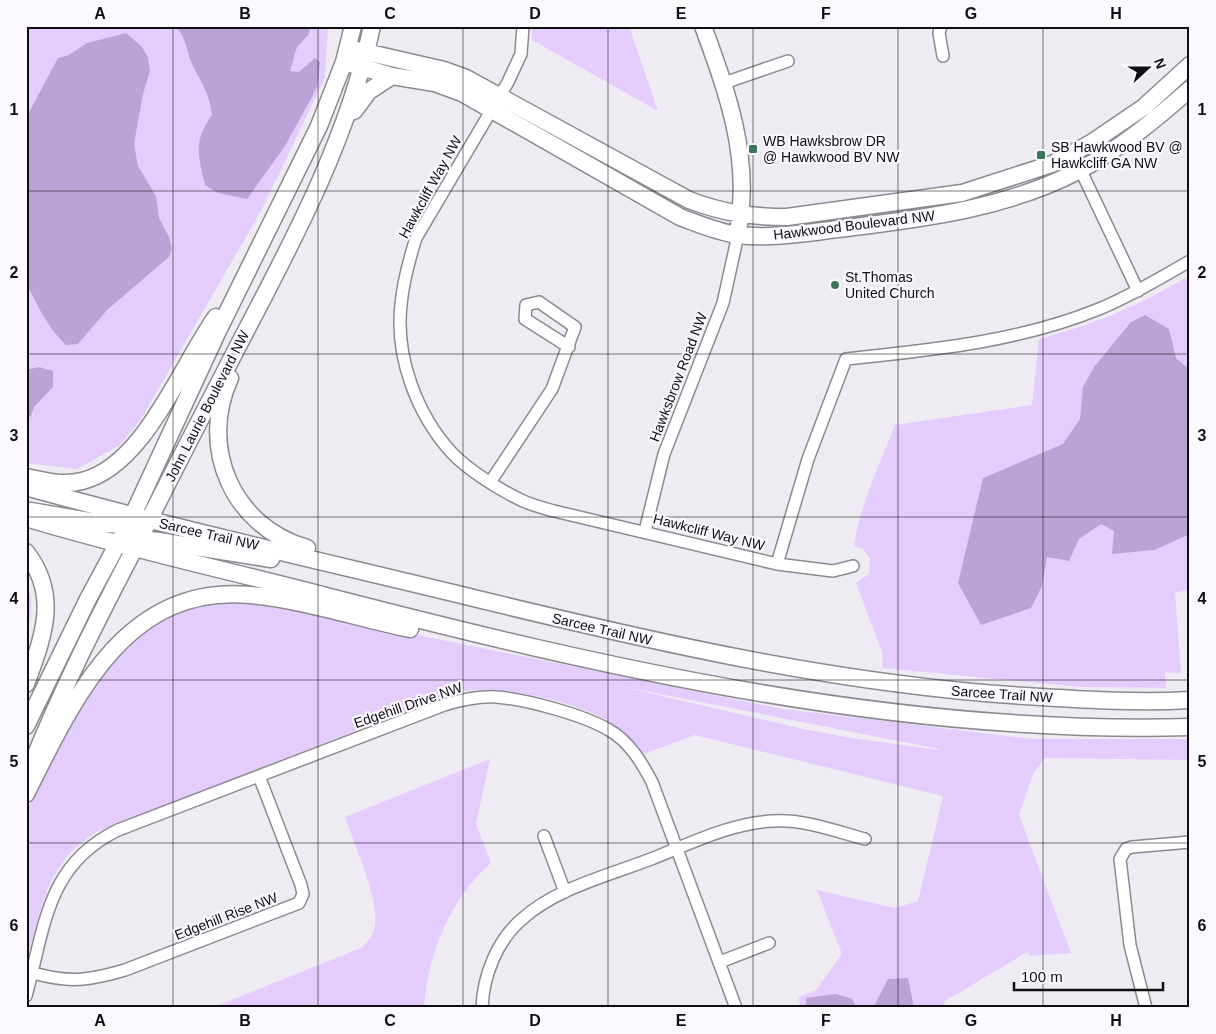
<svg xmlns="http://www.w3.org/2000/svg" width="1216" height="1034" viewBox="0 0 1216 1034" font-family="Arial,sans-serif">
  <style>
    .green { fill: #e4cdfd; fill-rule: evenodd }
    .forest { fill: #bba3d7 }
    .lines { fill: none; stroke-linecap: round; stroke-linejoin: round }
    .street-casing { stroke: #8d8991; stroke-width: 14 }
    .secondary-casing { stroke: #8d8991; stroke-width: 19 }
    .street { stroke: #fff; stroke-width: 11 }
    .secondary { stroke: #fff; stroke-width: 16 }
    .grid { fill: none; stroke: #100e11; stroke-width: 1; stroke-opacity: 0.55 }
    .poi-dot { fill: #3a755e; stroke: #fbf8ff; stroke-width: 2 }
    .labels { text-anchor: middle; stroke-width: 4.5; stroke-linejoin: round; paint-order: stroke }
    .poi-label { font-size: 14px; fill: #100e11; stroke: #fbf8ff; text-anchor: start }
    .street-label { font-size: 14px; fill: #100e11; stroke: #fbf8ff }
    .neatline { fill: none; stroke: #100e11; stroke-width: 2 }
    .grid-label { font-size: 16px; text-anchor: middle; font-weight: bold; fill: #100e11 }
  </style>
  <rect width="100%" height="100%" fill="#eeebf3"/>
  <!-- green -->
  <path class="green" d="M 26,26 L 328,26 L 325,78 L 261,211 L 141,419 L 120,445 L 77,469 L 26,463 Z
    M 532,26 L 629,26 L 658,111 L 532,40 Z
    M 1185,278 L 1190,285 L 1190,589 L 1175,593 L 1181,673 L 1165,672 L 1166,688 L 1082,687 L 882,668 L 883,655 L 856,583 L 869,574 L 870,558 L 862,548 L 854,546 C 860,504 880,464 895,425 L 1032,405 L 1039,339 C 1094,324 1135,308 1185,278 Z
    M 26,581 C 34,599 32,617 26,634 Z
    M 245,600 L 783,709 L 1033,739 L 1190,739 L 1190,760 L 1045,758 L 1034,772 L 1019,815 L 1071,953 L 1030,956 L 1027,952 L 945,1001 L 943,1008 L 800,1008 L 799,997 L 816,990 L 842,954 L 817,890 L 895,908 L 918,901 L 943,796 L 695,735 L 644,754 C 633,740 620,728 604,719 C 577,702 503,686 471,690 C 463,691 454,694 445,696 L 96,832 C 88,838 79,844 72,851 C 43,881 36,927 26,965 L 26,813 L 45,770 L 87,691 L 120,649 L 123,653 L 158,618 L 202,603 ZM 619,686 L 939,749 L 939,750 L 852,738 L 808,730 Z
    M 490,759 L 476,824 L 491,863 C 450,899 428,953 424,1008 L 212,1008 L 361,948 C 368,941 373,936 375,925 C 379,899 354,844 345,817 Z"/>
  <!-- forest -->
  <path class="forest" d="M 176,26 L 310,26 L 309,34 L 297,47 L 290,71 L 299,72 L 315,58 L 320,62 L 318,84 L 313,95 L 285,146 L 247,199 L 218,193 L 205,185 C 198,154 193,142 212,115 C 209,92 203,86 193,66 C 186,51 188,42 176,26 Z
    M 126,33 L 141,46 L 148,57 L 150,71 L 143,94 L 134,144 L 138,166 L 156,196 L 159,218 L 169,237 L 172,249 L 169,257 L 107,310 L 78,344 L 66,345 L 53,331 L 41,312 L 26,283 L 26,118 L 58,58 L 69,55 L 87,43 Z
    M 1145,315 L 1169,329 L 1176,358 L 1190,370 L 1190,534 L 1154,550 L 1112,554 L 1114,531 L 1101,524 L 1079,539 L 1069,561 L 1047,557 L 1042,586 L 1031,608 L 981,625 L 958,583 L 983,478 L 1063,444 L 1080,419 L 1083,387 L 1094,367 L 1131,322 Z
    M 39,367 L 53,371 L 53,387 L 34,407 L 31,416 L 26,419 L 26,370 Z
    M 908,978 L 914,1008 L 873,1008 L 888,979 Z
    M 836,994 L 852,999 L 857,1008 L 806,1008 L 806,998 Z"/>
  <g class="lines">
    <defs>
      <path id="street" d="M 523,26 L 521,54 L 508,82 L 416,238 C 409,260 403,282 401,305 C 395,357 417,415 452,453 C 468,470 500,490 521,500 C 531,505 543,508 554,511 L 777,564 L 833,571 L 853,566
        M 941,26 L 939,33 L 943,56
        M 724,83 L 788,61
        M 1073,154 L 1138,291
        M 491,481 L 552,389 L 575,327 L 539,302 L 526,305 L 525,319 L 569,347
        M 645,531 L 664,454 L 723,303 L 738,235
        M 777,564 L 808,459 L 846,359 C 931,350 1018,342 1099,309 C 1131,296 1160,278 1190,261
        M 544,836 L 565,892
        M 720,962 L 769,943
        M 33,973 C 70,983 87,981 125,970 L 299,903 L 303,894 L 301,885 L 259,776
        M 26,996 C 45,927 46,865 118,830 L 444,705 C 461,700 478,696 496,697 C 525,699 584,715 609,730 C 629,741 642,763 652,782 L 736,1008
        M 482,1008 C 483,976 497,941 521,920 C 556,888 607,876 651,859 C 690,844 730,823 773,821 C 804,819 835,831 865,839
        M 1146,1008 L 1130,945 L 1120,859 L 1126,849 L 1132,847 L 1190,842"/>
      <path id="secondary" d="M 703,26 C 727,92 750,154 739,225
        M 348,48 L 444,70 L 466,78 L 689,200 C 723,213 752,217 787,217 L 962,193 L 1052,164 L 1091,143 L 1144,107 L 1190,65
        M 344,62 L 392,76 L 435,83 L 462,93 L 680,217 C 699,224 717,232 738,235 C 774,239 811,232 847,228 C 927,218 1008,208 1080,170 C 1121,148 1156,119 1190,89
        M 354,111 L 369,91 L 392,76
        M 230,378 C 198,448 233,527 307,548
        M 26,477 C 45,481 63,486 82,481 C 144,466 181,366 216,317
        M 26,487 C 166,526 308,558 449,592 C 644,640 839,686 1041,697 C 1090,700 1140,703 1190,700
        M 31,511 L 107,524 L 138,526
        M 26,518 C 125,548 226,570 326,596 C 608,669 897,735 1190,727
        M 130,538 L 159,541 L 271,559
        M 26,552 C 60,596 43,637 26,684
        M 26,726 L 88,599 L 132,517 L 217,333 L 319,126 L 344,62 L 353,26
        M 26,779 C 59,694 100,614 142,534 C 173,472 205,410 237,348 C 291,245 348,140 372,26
        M 26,794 C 73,700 125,583 250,595 C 304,600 357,618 410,629"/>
    </defs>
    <!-- street casing -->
    <use href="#street" class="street-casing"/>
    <!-- secondary casing -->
    <use href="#secondary" class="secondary-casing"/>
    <!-- street -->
    <use href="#street" class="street"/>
    <!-- secondary -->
    <use href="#secondary" class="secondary"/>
  </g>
  <!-- grid -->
  <path class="grid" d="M 173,26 L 173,1008M 318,26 L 318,1008M 463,26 L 463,1008M 608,26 L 608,1008M 753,26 L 753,1008M 898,26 L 898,1008M 1043,26 L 1043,1008M 26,191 L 1190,191M 26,354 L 1190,354M 26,517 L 1190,517M 26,680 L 1190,680M 26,843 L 1190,843"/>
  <!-- markers -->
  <g class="poi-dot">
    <rect x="748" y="144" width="10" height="10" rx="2.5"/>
    <rect x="1036" y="150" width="10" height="10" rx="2.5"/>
    <circle cx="835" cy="285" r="5"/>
  </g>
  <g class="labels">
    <!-- poi labels -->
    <g class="poi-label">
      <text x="763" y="146">WB Hawksbrow DR<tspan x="763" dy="16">@ Hawkwood BV NW</tspan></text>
      <text x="1051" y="152">SB Hawkwood BV @<tspan x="1051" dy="16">Hawkcliff GA NW</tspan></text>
      <text x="845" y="282">St.Thomas<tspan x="845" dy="16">United Church</tspan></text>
    </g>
    <!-- street labels -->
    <g class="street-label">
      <text transform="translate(430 187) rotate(-61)" y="5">Hawkcliff Way NW</text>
      <text transform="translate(854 225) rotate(-7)" y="5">Hawkwood Boulevard NW</text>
      <text transform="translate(678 377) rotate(-69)" y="5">Hawksbrow Road NW</text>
      <text transform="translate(207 406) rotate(-63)" y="5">John Laurie Boulevard NW</text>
      <text transform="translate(709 532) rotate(14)" y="5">Hawkcliff Way NW</text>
      <text transform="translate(209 534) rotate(13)" y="5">Sarcee Trail NW</text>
      <text transform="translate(602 629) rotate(13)" y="5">Sarcee Trail NW</text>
      <text transform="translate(1002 694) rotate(4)" y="5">Sarcee Trail NW</text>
      <text transform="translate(408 705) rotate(-19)" y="5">Edgehill Drive NW</text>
      <text transform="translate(226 916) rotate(-21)" y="5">Edgehill Rise NW</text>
    </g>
  </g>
  <!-- border -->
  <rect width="1216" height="1034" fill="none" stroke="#fbf8ff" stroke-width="55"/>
  <!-- north arrow -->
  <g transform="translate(1148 68) rotate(69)" stroke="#fbf8ff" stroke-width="4" paint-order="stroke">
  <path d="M0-4L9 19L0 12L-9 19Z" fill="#100e11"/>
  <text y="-8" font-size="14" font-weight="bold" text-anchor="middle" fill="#100e11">N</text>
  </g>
  <!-- scale -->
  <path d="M1014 982v8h149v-8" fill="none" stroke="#100e11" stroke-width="2.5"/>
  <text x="1021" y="982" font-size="15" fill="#100e11" stroke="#fbf8ff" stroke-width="4" paint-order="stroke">100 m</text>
  <rect x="28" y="28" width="1160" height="978" class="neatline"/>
  <g class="grid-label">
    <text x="100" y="19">A</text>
    <text x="245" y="19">B</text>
    <text x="390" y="19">C</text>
    <text x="535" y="19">D</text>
    <text x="681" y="19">E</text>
    <text x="826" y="19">F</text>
    <text x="971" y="19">G</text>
    <text x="1116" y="19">H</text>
    <text x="14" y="115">1</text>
    <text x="1202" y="115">1</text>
    <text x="14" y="278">2</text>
    <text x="1202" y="278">2</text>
    <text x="14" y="441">3</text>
    <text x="1202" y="441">3</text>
    <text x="14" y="604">4</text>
    <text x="1202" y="604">4</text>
    <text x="14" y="767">5</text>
    <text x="1202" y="767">5</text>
    <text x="14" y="931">6</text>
    <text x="1202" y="931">6</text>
    <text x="100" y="1026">A</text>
    <text x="245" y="1026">B</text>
    <text x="390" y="1026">C</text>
    <text x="535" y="1026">D</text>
    <text x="681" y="1026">E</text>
    <text x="826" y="1026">F</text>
    <text x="971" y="1026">G</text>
    <text x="1116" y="1026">H</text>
  </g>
</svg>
